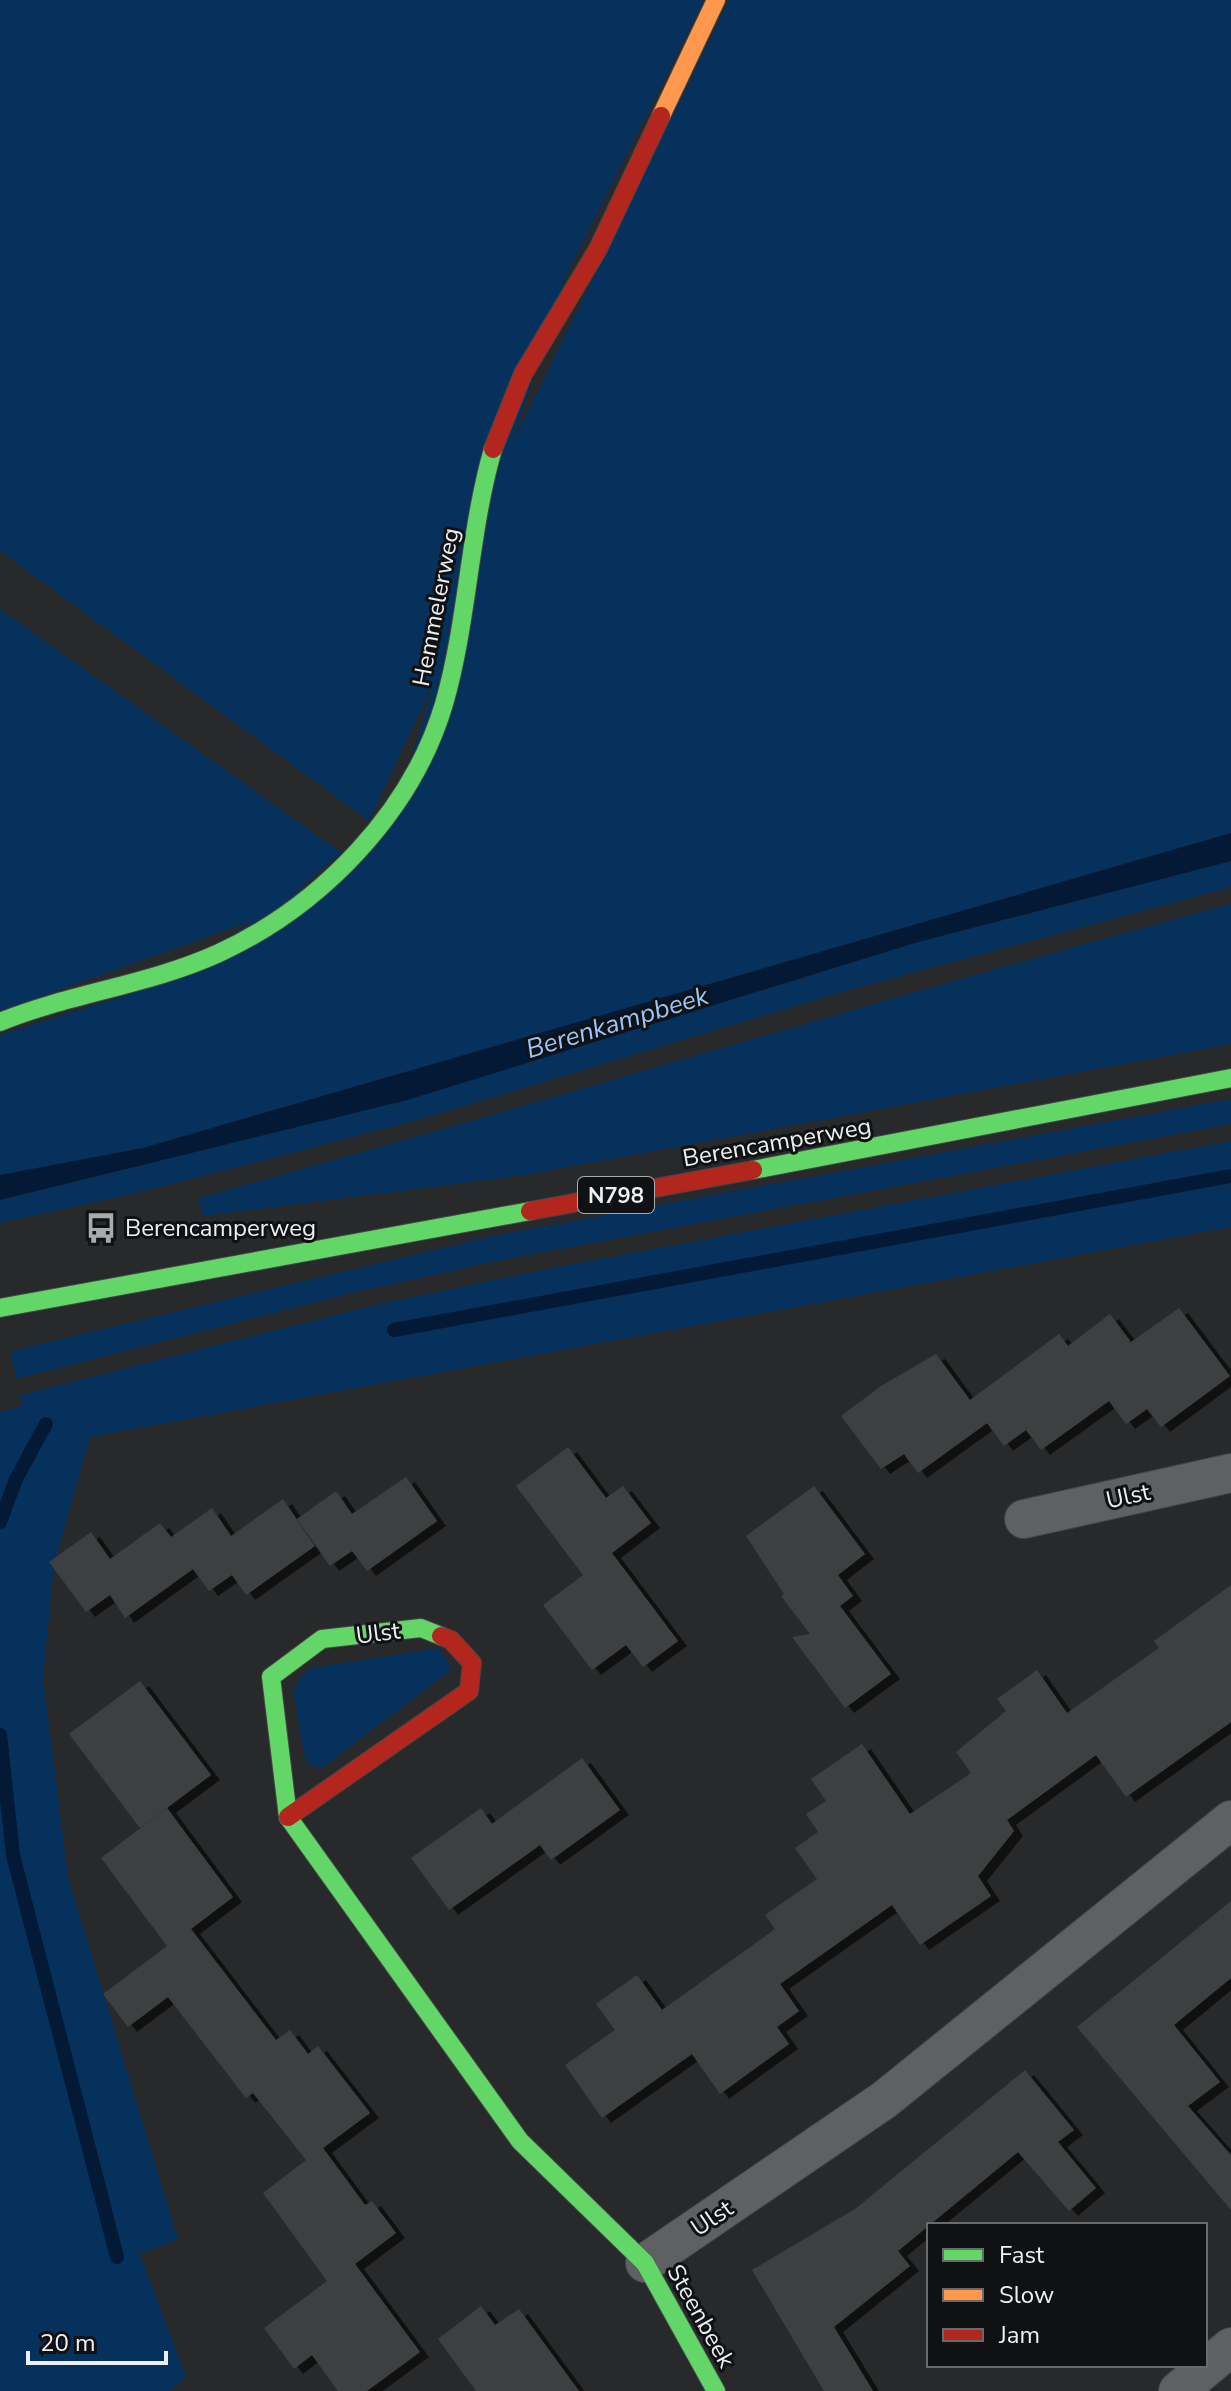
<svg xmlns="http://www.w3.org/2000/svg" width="1231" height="2391" viewBox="0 0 1231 2391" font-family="'Nunito Sans',sans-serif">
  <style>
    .green { fill: #05315c }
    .water { fill: #041936 }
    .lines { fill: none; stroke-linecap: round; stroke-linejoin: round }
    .stream { stroke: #041936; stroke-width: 14 }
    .building { fill: #3e4041; filter: url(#shadow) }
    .street-casing { stroke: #454648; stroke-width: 40 }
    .fast-casing { stroke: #454648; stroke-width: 20 }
    .slow-casing { stroke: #454648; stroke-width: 20 }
    .jam-casing { stroke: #454648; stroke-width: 20 }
    .street { stroke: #5f6062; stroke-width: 38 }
    .fast { stroke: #63d668; stroke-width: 18 }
    .slow { stroke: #ff974d; stroke-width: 18 }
    .jam { stroke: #b3261e; stroke-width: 18 }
    .labels { text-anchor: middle; stroke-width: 6; stroke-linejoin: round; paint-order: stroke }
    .shield { fill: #101113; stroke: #abacaf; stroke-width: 2 }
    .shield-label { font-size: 22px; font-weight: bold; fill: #edeff2 }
    .street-label { font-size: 24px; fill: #edeff2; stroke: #101113 }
    .poi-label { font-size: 24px; fill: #edeff2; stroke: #101113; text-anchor: start }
    .water-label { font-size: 26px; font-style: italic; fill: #99c6fb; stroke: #101113 }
  </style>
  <defs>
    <filter id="shadow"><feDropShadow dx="9" dy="5" stdDeviation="0" flood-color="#0009"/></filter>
  </defs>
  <rect width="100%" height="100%" fill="#27292b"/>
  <!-- green -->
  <path class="green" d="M 0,0 L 704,0 L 564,280 L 443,663 L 369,821 L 0,551 Z
    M 729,0 L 1231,0 L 1231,833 L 143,1148 L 0,1175 L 0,1035 L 158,985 L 391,828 L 492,485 Z
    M 0,609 L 342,853 L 263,917 L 0,1011 Z
    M 1231,861 L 1231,887 L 842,992 L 418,1120 L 145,1191 L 0,1223 L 0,1200 L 407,1100 L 918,942 Z
    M 1231,904 L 1231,1044 L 525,1175 L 203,1216 L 198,1198 C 544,1103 885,997 1231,904 Z
    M 1231,1099 L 1231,1124 L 506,1259 L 356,1292 L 16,1379 L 11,1351 L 497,1235 Z
    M 1231,1141 L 1231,1227 L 90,1437 L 54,1564 L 43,1679 L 68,1877 L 178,2239 L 140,2254 L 186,2377 L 169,2391 L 0,2391 L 0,1412 L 22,1406 L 20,1395 L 384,1303 L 542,1270 Z
    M 439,1648 L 452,1669 L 322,1768 L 311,1765 L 305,1759 L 293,1690 L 302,1675 L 311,1668 Z"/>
  <!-- water -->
  <path class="water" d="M 1231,833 L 1231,861 L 918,942 L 407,1100 L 0,1200 L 0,1175 L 143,1148 Z"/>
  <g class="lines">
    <!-- stream -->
    <path class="stream" d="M 394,1330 L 1231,1176
      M 0,1522 L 16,1479 L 46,1424
      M 0,1735 L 13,1855 L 117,2257"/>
  </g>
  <!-- building -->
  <path class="building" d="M 1179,1308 L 1230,1376 L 1161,1427 L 1147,1409 L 1126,1424 L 1109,1401 L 1041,1450 L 1026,1430 L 1004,1446 L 987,1423 L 918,1473 L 904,1454 L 881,1469 L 841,1416 L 881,1386 L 936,1354 L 970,1400 L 1059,1334 L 1068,1346 L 1110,1314 L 1131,1342 Z
    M 568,1447 L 606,1498 L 623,1486 L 651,1523 L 612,1553 L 678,1641 L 643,1667 L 626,1645 L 592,1670 L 543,1605 L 583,1575 L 516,1486 Z
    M 406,1477 L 437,1521 L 367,1571 L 352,1551 L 330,1566 L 297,1519 L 336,1491 L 352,1514 Z
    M 814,1486 L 865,1554 L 838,1575 L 853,1596 L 840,1606 L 891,1674 L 845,1708 L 792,1637 L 810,1634 L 781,1596 L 784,1594 L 746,1536 Z
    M 283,1499 L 315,1546 L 246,1595 L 232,1575 L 209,1591 L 193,1569 L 125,1618 L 110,1595 L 86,1612 L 49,1562 L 91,1532 L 110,1559 L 160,1523 L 171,1537 L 212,1508 L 231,1536 Z
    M 1231,1585 L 1231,1722 L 1126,1797 L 1096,1755 L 1007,1820 L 1014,1831 L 978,1876 L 991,1896 L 920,1945 L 892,1905 L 780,1984 L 799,2011 L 777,2027 L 789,2044 L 720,2094 L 692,2054 L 602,2118 L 565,2065 L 615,2030 L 596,2004 L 637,1975 L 662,2010 L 775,1929 L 765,1915 L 817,1879 L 795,1848 L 818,1832 L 806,1814 L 826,1801 L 811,1779 L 862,1744 L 910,1814 L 971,1773 L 956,1752 L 1006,1711 L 997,1699 L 1037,1670 L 1067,1713 L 1159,1648 L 1154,1641 Z
    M 140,1681 L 211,1775 L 140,1828 L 69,1734 Z
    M 582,1758 L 620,1810 L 551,1860 L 540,1845 L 449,1910 L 411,1858 L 481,1808 L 492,1824 Z
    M 167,1808 L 233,1897 L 191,1929 L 276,2040 L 290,2030 L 308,2054 L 318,2046 L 370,2113 L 323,2148 L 365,2205 L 372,2201 L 396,2233 L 355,2264 L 420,2352 L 367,2391 L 338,2391 L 312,2355 L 294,2369 L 264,2328 L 327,2281 L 263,2193 L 306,2160 L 253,2093 L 246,2098 L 168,1997 L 128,2027 L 103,1994 L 167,1946 L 101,1858 Z
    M 1231,1901 L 1231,1978 L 1174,2025 L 1220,2082 L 1188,2106 L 1231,2155 L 1231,2210 L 1077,2027 Z
    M 1025,2070 L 1074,2130 L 1058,2142 L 1096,2188 L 1069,2211 L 1018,2152 L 898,2251 L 910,2266 L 834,2327 L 873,2391 L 824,2391 L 752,2270 L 855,2209 Z
    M 481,2306 L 495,2325 L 519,2309 L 579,2391 L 476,2391 L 438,2339 Z"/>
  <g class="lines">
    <defs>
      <path id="street" d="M 1024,1519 L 1231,1473
        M 645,2263 L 884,2100 L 1231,1820
        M 1178,2391 L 1231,2347"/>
      <path id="fast" d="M 0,1022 C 71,993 149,985 219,953 C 321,906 412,812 444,704 C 468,621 469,532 493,449
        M 753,1170 L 1231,1078
        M 0,1308 L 530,1211
        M 441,1636 L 421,1628 L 322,1639 L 271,1677 L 288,1817 L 520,2141 L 645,2263 L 716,2391"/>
      <path id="slow" d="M 661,116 L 716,0"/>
      <path id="jam" d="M 493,449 L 523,374 L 598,249 L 661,116
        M 530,1211 L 753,1170
        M 288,1817 L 469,1691 L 472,1663 L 451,1640 L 441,1636"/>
    </defs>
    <!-- street casing -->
    <use href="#street" class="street-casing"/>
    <!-- fast casing -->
    <use href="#fast" class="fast-casing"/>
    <!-- slow casing -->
    <use href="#slow" class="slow-casing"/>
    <!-- jam casing -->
    <use href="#jam" class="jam-casing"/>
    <!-- street -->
    <use href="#street" class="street"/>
    <!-- fast -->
    <use href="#fast" class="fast"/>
    <!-- slow -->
    <use href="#slow" class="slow"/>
    <!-- jam -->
    <use href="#jam" class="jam"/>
  </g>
  <!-- icons -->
  <defs>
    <symbol id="bus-bare" viewBox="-9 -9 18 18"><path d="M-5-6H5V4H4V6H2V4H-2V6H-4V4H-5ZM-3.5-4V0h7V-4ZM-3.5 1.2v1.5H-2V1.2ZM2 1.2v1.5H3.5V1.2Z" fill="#a8aaac" stroke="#101113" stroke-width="2.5" paint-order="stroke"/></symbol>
  </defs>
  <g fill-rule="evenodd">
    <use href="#bus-bare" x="79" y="1206" width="44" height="44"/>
  </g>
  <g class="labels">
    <!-- shield labels -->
    <rect class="shield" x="578" y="1177" width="76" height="36" rx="6"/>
    <g class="shield-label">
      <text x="616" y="1203">N798</text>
    </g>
    <!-- street labels -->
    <g class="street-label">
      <text transform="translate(436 607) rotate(-79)" y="8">Hemmelerweg</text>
      <text transform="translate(777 1142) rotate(-10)" y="8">Berencamperweg</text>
      <text transform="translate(1128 1496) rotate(-12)" y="8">Ulst</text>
      <text transform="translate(378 1633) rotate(-7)" y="8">Ulst</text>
      <text transform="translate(712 2218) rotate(-34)" y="8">Ulst</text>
      <text transform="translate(701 2316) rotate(61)" y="8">Steenbeek</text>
    </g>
    <!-- poi labels -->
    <g class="poi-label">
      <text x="125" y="1236">Berencamperweg</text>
    </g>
    <!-- water labels -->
    <g class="water-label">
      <text transform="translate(617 1022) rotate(-17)" y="9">Berenkampbeek</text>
    </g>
  </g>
  <!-- legend -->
  <rect x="927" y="2223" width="280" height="144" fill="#101113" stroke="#686a6c" stroke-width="2"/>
  <rect x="943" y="2249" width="40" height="12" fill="#63d668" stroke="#686a6c" stroke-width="2"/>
  <text x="999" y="2263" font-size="24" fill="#edeff2">Fast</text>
  <rect x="943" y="2289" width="40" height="12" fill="#ff974d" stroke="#686a6c" stroke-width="2"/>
  <text x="999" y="2303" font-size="24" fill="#edeff2">Slow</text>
  <rect x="943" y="2329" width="40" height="12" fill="#b3261e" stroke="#686a6c" stroke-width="2"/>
  <text x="999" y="2343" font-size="24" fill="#edeff2">Jam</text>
  <!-- scale -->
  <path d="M28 2351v12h138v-12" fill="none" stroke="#edeff2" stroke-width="4"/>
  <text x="40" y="2351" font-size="24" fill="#edeff2" stroke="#101113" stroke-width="6" paint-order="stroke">20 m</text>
</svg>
